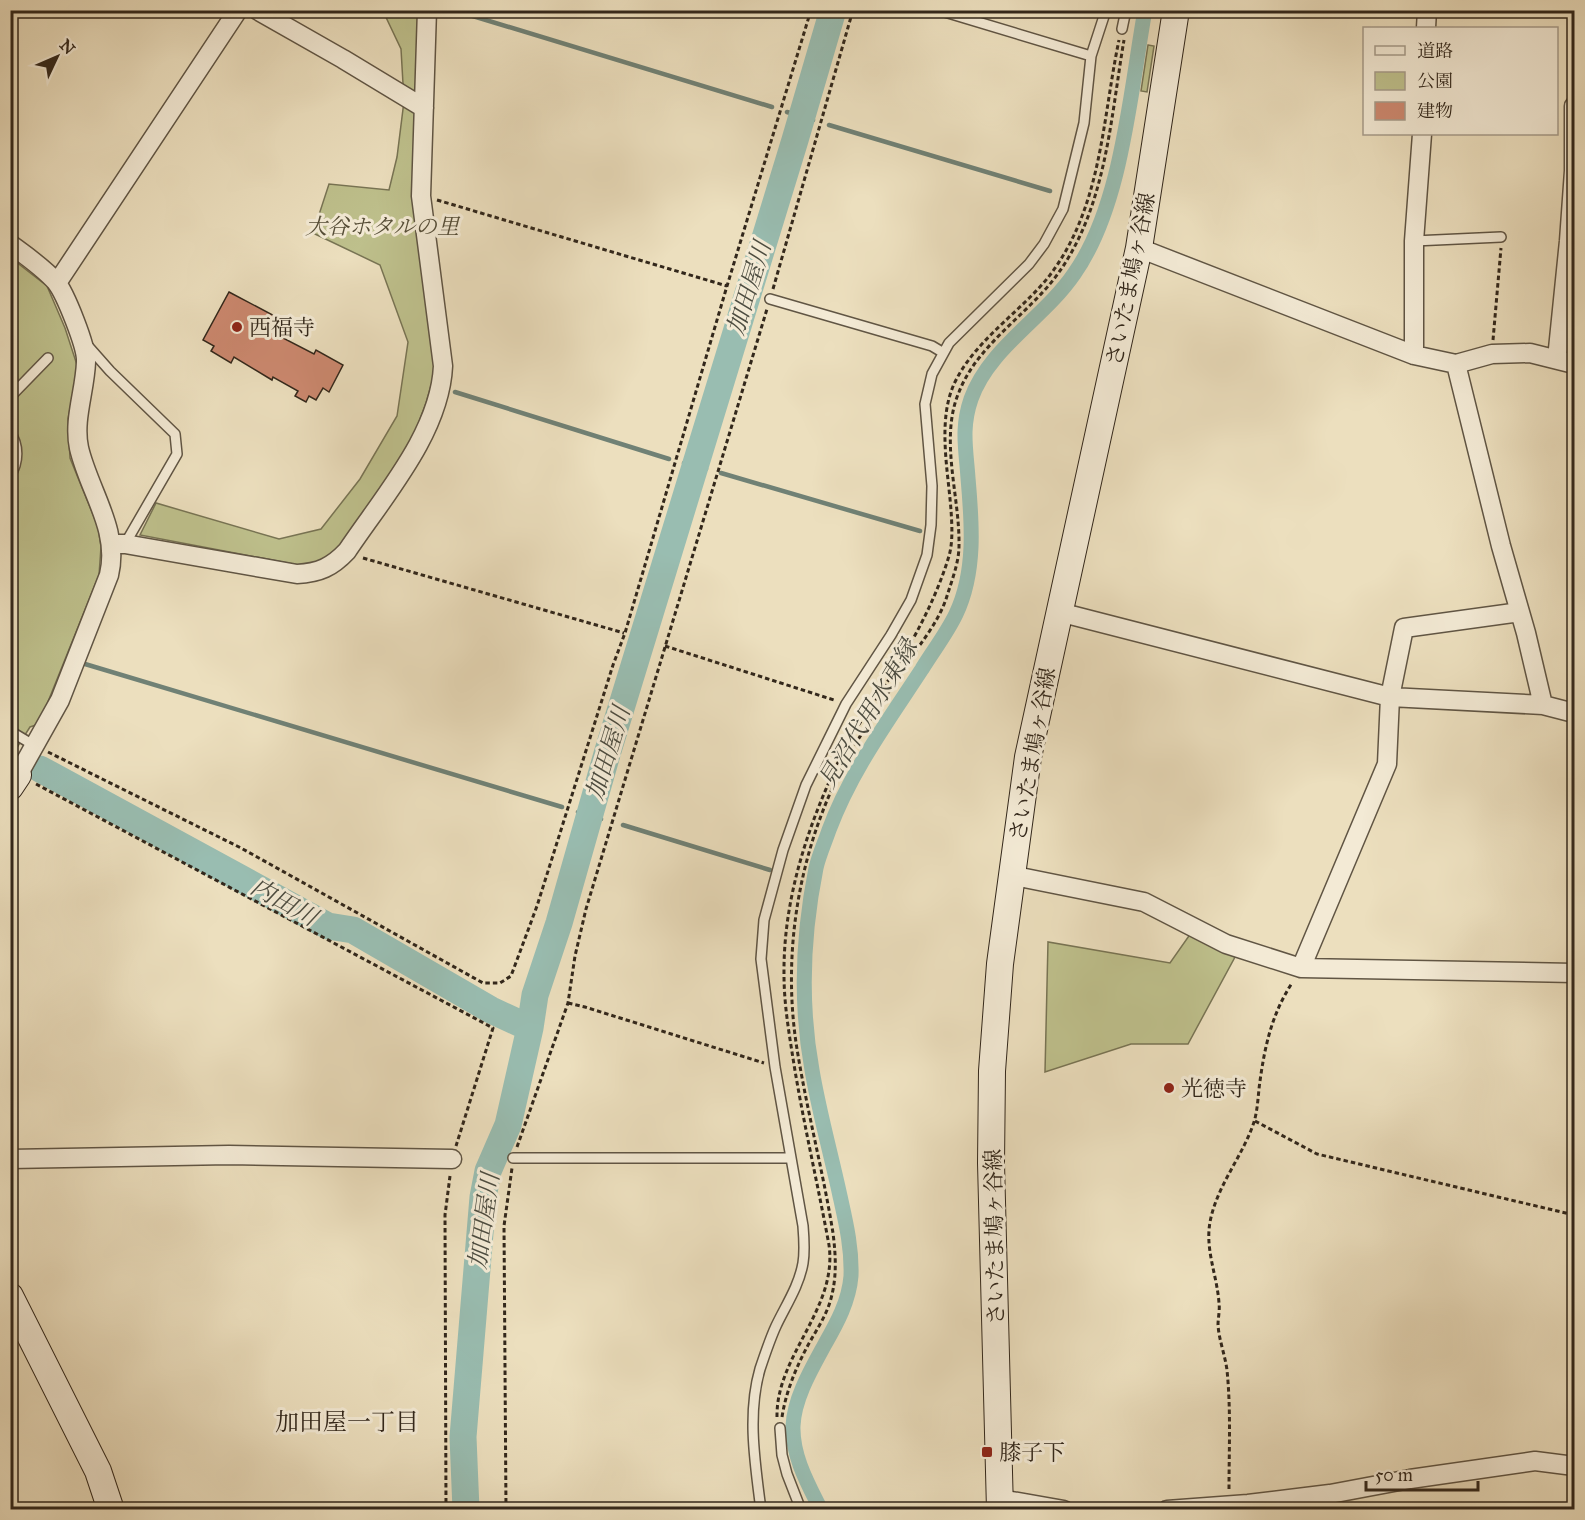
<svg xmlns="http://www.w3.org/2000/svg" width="1585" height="1520" viewBox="0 0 1585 1520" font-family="'IM FELL Great Primer','Noto Serif JP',serif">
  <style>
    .green { fill: #bec08c; stroke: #787454; stroke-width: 1.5 }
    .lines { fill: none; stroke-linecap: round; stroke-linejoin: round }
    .stream { stroke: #708175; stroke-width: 4.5 }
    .canal { stroke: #99bdb1; stroke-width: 15 }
    .river { stroke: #99bdb1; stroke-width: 27 }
    .building { fill: #cd8970; stroke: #32271b; stroke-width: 1.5 }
    .lane-casing { stroke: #605544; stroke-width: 12 }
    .street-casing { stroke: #605544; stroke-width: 21 }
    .secondary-casing { stroke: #32271b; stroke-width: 28 }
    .path { stroke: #32271b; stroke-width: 3; stroke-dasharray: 4.5 3; stroke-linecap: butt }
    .lane { stroke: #f3ead5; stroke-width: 9 }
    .street { stroke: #f3ead5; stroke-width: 18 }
    .secondary { stroke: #f3ead5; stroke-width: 26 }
    .poi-dot { fill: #8f2418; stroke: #f3ead5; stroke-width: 2 }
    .labels { text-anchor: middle; stroke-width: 6; stroke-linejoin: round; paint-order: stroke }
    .park-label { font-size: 22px; font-style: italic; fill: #554d37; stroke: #f3ead5 }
    .street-label { font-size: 22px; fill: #32271b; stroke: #f3ead5 }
    .poi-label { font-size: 22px; fill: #32271b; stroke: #f3ead5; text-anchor: start }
    .water-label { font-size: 24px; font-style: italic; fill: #4c4c40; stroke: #f3ead5 }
    .neighbourhood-label { font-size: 24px; fill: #32271b; stroke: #f3ead5 }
  </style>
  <rect width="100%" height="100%" fill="#ecdfbe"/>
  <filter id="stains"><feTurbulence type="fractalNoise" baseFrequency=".00333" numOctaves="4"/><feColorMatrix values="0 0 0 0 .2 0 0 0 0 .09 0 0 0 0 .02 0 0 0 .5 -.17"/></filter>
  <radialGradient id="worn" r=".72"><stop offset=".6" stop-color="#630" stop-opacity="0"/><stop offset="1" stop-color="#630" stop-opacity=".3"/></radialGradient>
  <!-- green -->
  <path class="green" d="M 383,11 L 420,11 L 436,368 L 426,403 L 410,446 L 371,508 L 327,561 L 309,567 L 140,535 L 156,503 L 279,539 L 321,529 L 360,479 L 397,416 L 408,342 L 380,265 L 313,233 L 329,184 L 389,190 L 397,157 L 404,101 L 401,49 Z
    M 1148,45 L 1154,46 L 1147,92 L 1141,91 Z
    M 11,258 L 47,286 L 65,328 L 78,368 L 68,419 L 70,458 L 98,527 L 101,547 L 99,575 L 39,724 L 30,727 L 11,757 Z
    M 1191,933 L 1235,957 L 1188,1044 L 1131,1044 L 1045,1072 L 1048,942 L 1170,963 Z"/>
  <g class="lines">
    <!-- stream -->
    <path class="stream" d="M 453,10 L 772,107
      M 787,112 L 813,120
      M 829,125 L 1050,191
      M 455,392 L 669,459
      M 684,463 L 706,469
      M 721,473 L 920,531
      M 85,664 L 562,807
      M 578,812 L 601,819
      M 623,825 L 770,870"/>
    <!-- canal -->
    <path class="canal" d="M 821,1510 C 808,1484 792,1456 793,1426 C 794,1398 812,1368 825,1344 C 837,1323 849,1301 851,1276 C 852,1248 846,1223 840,1196 C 831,1154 819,1112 812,1070 C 800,1004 803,933 816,868 C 819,855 825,842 829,830 C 851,771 888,721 922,669 C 933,651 947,633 956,614 C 976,572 972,523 968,478 C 966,449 961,428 971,399 C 989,348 1044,318 1074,274 C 1122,206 1130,93 1145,10"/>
    <!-- river -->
    <path class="river" d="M 40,769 L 328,926 L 353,930 L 491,1010 L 530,1028
      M 466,1510 L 463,1437 L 483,1197 L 488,1171 L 508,1125 L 530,1028 L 535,995 L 559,923 L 607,754 L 795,140 L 833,10"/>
  </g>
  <!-- building -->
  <path class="building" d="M 229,292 L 284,321 L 283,323 L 288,325 L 281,337 L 314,354 L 316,350 L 343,365 L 329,392 L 323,388 L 316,400 L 309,396 L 306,402 L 295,396 L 298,391 L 273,377 L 272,380 L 234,357 L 231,363 L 211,351 L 214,346 L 203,340 Z"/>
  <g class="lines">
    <defs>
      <path id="lane" d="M 938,10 L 1091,56
        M 1122,29 L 1126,10
        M 1414,241 L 1501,237
        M 770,299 L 932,346 L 942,352
        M 87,345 L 110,371 L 175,434 L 177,454 L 125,544
        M 10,397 L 48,358
        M 10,432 C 19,445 19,462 10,476
        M 10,731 L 35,746
        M 513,1158 L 791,1158
        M 780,1428 L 782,1455 L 787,1474 L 801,1510
        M 761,1510 C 755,1463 747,1414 760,1369 C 765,1354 770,1339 776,1326 C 786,1305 799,1286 803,1263 C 805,1251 804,1238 803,1226 L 775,1067 L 761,959 L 764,920 L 783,850 L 806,785 L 846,704 L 891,635 L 911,600 L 927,555 L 931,525 L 932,486 L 925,404 L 932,374 L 949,343 L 1029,264 L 1044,244 L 1063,209 L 1084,123 L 1091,56 L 1106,10"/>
      <path id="street" d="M 257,10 L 343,59 L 424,108
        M 1426,28 L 1427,10
        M 10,244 C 25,255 44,268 56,282 C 65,293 87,347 86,362 C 85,391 73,420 79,448 C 89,491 120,530 109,575 L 60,700 L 18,775
        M 1139,248 L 1414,355 L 1456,364 L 1492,354 L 1530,353 L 1574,364
        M 57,283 L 238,10
        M 1414,355 L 1414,241 L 1422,134
        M 1557,359 L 1569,241 L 1574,171 L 1574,106
        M 1456,364 L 1501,546 L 1526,633 L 1543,705
        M 112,544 L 125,544 L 297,574 C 319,573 332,567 347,551 C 383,497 440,433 443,366 L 421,196 L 427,10
        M 1059,612 L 1390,697 L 1543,705 L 1574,713
        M 1010,875 L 1144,902 L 1226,944 L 1301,968 L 1574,973
        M 1301,968 L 1387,764 L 1390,697 L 1404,628 L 1520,612
        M 10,1159 L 229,1155 L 452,1159
        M 1000,1499 L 1064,1510
        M 1167,1510 L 1248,1504 L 1330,1494 L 1410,1479 L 1535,1461 L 1574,1466"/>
      <path id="secondary" d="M 10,787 L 18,775
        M 10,1296 L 98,1471 L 111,1510
        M 1000,1510 L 991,1163 L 992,1071 L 1000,964 L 1028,757 L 1139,248 L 1176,10"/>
    </defs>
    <!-- lane casing -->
    <use href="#lane" class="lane-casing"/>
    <!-- street casing -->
    <use href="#street" class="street-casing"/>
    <!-- secondary casing -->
    <use href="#secondary" class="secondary-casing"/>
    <!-- path -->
    <path class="path" d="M 437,200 L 727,286
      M 773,289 L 853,10
      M 1493,340 L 1501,248
      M 363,558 L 624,633
      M 665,646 L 834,700
      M 48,752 L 241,848 L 483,983 L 500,983 L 511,976 L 537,906 L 613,665 L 625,633 L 727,286 L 811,10
      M 36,784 L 493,1028 L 456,1146
      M 568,1003 L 585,1007 L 764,1063
      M 1255,1121 L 1317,1154 L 1574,1215
      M 517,1147 L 568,1003 L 575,956 L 586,909 L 767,309
      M 777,1417 C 776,1355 838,1309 829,1245 C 817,1180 802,1117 792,1052 C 788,1027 784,1001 784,975 C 783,896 810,819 844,750 C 856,727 872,705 886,684 C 912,643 935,602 949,556 C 953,542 952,525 951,510 C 948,470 937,419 955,382 C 976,339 1022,311 1050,275 C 1102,206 1102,121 1119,40
      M 782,1417 C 786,1392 795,1370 807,1347 C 815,1332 825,1318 830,1302 C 837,1279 836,1257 833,1233 C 823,1171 807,1111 797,1049 C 781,950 800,843 849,755 C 869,720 893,686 915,652 C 927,635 941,616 947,596 C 952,580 959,562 959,546 C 960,496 939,439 959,392 C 977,346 1024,317 1054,279 C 1106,211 1110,122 1124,40
      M 1229,1489 C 1229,1449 1231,1410 1227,1370 C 1225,1355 1219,1340 1218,1325 C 1218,1318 1220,1310 1219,1303 C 1217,1275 1205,1250 1210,1222 C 1217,1185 1243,1156 1254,1122 C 1258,1109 1258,1094 1260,1081 C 1265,1045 1272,1014 1292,983
      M 446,1510 L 445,1215 L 450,1176
      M 506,1510 L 504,1226 L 512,1168"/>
    <!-- lane -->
    <use href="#lane" class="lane"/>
    <!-- street -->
    <use href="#street" class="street"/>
    <!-- secondary -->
    <use href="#secondary" class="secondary"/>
  </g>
  <!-- markers -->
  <g class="poi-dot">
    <circle cx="237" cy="327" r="6"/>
    <circle cx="1169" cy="1088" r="6"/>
    <rect x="981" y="1446" width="12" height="12" rx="3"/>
  </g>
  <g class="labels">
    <!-- park labels -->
    <g class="park-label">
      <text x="382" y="234">大谷ホタルの里</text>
    </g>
    <!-- street labels -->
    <g class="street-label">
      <text transform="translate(1130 279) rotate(-79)" y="8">さいたま鳩ヶ谷線</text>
      <text transform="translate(1032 754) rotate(-80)" y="8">さいたま鳩ヶ谷線</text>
      <text transform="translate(994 1237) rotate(-91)" y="8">さいたま鳩ヶ谷線</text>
    </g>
    <!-- poi labels -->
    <g class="poi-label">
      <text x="249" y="335">西福寺</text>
      <text x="1181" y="1096">光徳寺</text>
      <text x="999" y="1460">膝子下</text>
    </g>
    <!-- water labels -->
    <g class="water-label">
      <text transform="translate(749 288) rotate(-73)" y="8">加田屋川</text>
      <text transform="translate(868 714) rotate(-59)" y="8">見沼代用水東縁</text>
      <text transform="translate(608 753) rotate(-73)" y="8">加田屋川</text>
      <text transform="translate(284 902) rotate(29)" y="8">内田川</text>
      <text transform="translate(484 1221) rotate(-82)" y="8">加田屋川</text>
    </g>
    <!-- neighbourhood labels -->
    <g class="neighbourhood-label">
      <text x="347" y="1430">加田屋一丁目</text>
    </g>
  </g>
  <!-- margin -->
  <rect width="1585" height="1520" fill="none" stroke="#ecdfbe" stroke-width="36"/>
  <rect x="12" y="12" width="1561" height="1496" fill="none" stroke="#32271b" stroke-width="3"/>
  <rect x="18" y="18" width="1549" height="1484" fill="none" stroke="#32271b" stroke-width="1.5"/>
  <!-- legend -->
  <rect x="1363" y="27" width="195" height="108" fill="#f3ead5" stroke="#a69c8b" stroke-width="1.5"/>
  <rect x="1375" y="46" width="30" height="9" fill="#f3ead5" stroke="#a69c8b" stroke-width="1.5"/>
  <text x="1417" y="57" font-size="18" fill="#32271b">道路</text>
  <rect x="1375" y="72" width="30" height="18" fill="#bec08c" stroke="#a69c8b" stroke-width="1.5"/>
  <text x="1417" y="87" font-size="18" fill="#32271b">公園</text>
  <rect x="1375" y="102" width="30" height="18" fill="#cd8970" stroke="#a69c8b" stroke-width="1.5"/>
  <text x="1417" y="117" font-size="18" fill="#32271b">建物</text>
  <!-- north arrow -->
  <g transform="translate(57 57) rotate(46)" stroke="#f3ead5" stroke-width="4.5" paint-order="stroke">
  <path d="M0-4.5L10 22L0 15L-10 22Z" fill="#32271b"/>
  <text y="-9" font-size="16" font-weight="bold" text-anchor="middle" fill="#32271b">N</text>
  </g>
  <!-- scale -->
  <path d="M1366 1481v9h112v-9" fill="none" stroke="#32271b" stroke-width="3"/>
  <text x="1375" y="1481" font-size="18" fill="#32271b" stroke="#f3ead5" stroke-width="4.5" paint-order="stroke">50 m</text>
  <rect width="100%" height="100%" filter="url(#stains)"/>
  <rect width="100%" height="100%" fill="url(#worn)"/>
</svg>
